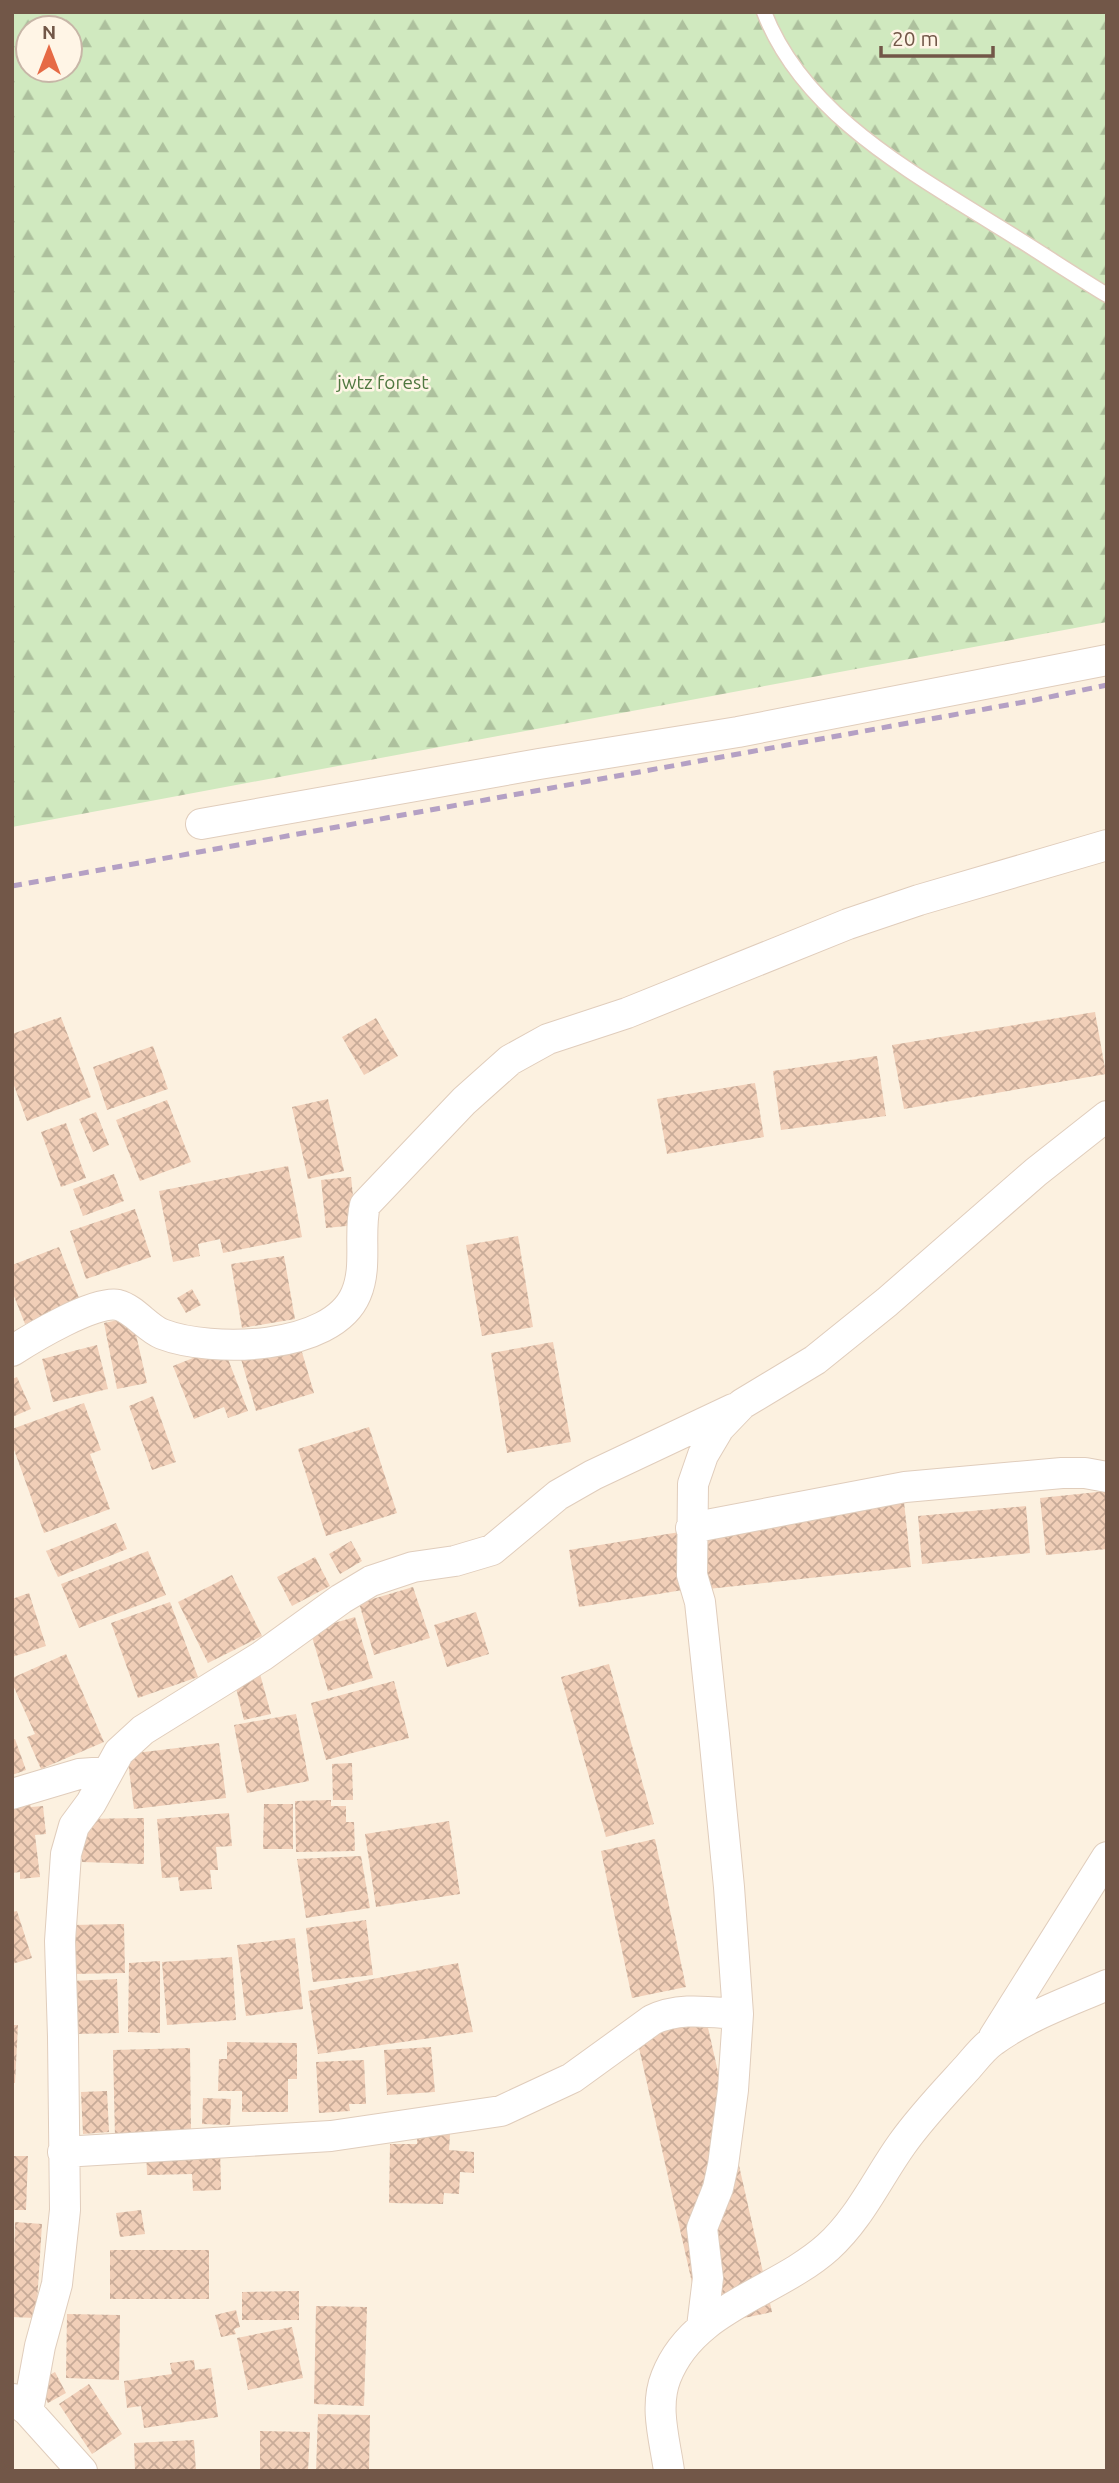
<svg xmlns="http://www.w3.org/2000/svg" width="1119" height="2483" viewBox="0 0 1119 2483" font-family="Ubuntu,sans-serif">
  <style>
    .forest { fill: url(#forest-firs); fill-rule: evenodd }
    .building { fill: url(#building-cross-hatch) }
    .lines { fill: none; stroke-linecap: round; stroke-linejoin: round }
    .lane-casing { stroke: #e0cdbc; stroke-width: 17 }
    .street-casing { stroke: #e0cdbc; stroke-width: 32 }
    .lane { stroke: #fff; stroke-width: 14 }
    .street { stroke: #fff; stroke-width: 30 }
    .rail { stroke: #b4a0c4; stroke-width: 5; stroke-dasharray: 10 7; stroke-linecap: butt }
    .labels { text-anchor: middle; stroke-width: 5; stroke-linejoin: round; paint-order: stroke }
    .park-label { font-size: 19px; fill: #507840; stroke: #fff5e6 }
  </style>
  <defs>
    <pattern id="forest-firs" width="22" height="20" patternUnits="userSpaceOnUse" patternTransform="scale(1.75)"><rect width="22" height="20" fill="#d0e9bf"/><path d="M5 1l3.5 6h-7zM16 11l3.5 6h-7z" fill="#adc09d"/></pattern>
    <pattern id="building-cross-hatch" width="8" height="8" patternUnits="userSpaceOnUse" patternTransform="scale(1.75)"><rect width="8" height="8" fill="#f1cfb8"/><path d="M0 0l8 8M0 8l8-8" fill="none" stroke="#c8ab98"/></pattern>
  </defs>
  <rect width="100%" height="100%" fill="#fcf1e0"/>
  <!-- forest -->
  <path class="forest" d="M 12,12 L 1107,12 L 1107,622 L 12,827 ZM 28,28 L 70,28 L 70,70 L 28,70 Z"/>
  <!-- building -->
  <path class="building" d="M 1095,1012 L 1106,1074 L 904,1109 L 892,1045 Z
    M 61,1017 L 91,1097 L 27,1121 L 12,1080 L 12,1034 Z
    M 376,1018 L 398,1056 L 364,1075 L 342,1037 Z
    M 153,1046 L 168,1089 L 107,1110 L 93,1067 Z
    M 877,1056 L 886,1116 L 781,1130 L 773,1071 Z
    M 755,1083 L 764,1137 L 667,1154 L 657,1099 Z
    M 328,1099 L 344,1171 L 308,1179 L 292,1107 Z
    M 167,1100 L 191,1162 L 140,1181 L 116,1120 Z
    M 96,1112 L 109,1145 L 93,1152 L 79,1119 Z
    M 66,1123 L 86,1178 L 61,1187 L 41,1132 Z
    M 288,1166 L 302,1237 L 223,1253 L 220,1239 L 198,1244 L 200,1256 L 173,1262 L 159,1191 Z
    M 114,1174 L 124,1201 L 83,1216 L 73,1189 Z
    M 351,1177 L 356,1225 L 326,1228 L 321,1180 Z
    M 135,1209 L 151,1257 L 86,1279 L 70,1231 Z
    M 518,1236 L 533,1327 L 482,1336 L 466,1245 Z
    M 59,1247 L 81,1303 L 25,1324 L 12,1291 L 12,1265 Z
    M 284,1256 L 295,1319 L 242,1328 L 231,1264 Z
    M 192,1289 L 201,1305 L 186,1313 L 177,1298 Z
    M 132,1317 L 147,1383 L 117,1389 L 104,1323 Z
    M 299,1342 L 314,1393 L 256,1411 L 241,1359 Z
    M 553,1342 L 571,1442 L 507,1453 L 491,1353 Z
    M 97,1345 L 108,1389 L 53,1402 L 42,1359 Z
    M 223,1346 L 248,1411 L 228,1418 L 224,1407 L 194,1419 L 173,1366 Z
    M 17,1377 L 31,1409 L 12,1417 L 12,1379 Z
    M 153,1396 L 176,1462 L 152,1470 L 129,1406 Z
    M 84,1403 L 101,1450 L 90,1454 L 110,1509 L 44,1533 L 12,1444 L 12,1429 Z
    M 369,1427 L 397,1513 L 326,1536 L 298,1449 Z
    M 1107,1491 L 1107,1549 L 1046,1555 L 1040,1498 Z
    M 904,1502 L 911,1567 L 708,1589 L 701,1524 Z
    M 1026,1506 L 1030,1553 L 922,1564 L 918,1516 Z
    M 116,1523 L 127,1549 L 58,1577 L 46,1551 Z
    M 686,1531 L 695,1588 L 579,1607 L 569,1550 Z
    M 351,1541 L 362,1561 L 340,1574 L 329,1554 Z
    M 148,1551 L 166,1595 L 79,1628 L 61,1584 Z
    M 315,1557 L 330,1586 L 292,1606 L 277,1577 Z
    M 232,1575 L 262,1636 L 208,1663 L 178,1602 Z
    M 413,1587 L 430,1638 L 374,1655 L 359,1603 Z
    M 29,1593 L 46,1646 L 12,1657 L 12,1599 Z
    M 170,1602 L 198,1677 L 138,1698 L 111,1623 Z
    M 476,1612 L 489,1654 L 447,1667 L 434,1625 Z
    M 355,1617 L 373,1678 L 328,1691 L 310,1630 Z
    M 66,1654 L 104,1742 L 41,1769 L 27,1737 L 35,1734 L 12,1683 L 12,1678 Z
    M 609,1664 L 654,1824 L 606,1837 L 561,1677 Z
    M 260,1674 L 271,1714 L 244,1720 L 234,1680 Z
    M 394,1681 L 409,1738 L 326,1760 L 311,1703 Z
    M 296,1714 L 309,1781 L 247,1793 L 234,1725 Z
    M 15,1739 L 26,1770 L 12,1775 L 12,1740 Z
    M 219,1743 L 226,1798 L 134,1809 L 127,1754 Z
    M 352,1763 L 353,1800 L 333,1800 L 332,1764 Z
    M 331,1800 L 331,1806 L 346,1806 L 346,1822 L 354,1822 L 355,1851 L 296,1852 L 295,1801 Z
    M 30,1804 L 31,1807 L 43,1806 L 46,1834 L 35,1835 L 40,1877 L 20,1879 L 20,1872 L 12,1873 L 12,1806 Z
    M 264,1804 L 293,1804 L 293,1849 L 263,1849 Z
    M 229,1813 L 232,1846 L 216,1847 L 218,1870 L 210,1870 L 212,1889 L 180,1891 L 178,1877 L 162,1878 L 157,1819 Z
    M 144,1818 L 144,1864 L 82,1862 L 81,1819 Z
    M 449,1821 L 460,1894 L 376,1907 L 365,1834 Z
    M 655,1839 L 686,1987 L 632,1998 L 601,1851 Z
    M 361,1856 L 370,1908 L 306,1918 L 297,1859 Z
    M 17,1911 L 32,1958 L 12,1964 L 12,1912 Z
    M 366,1920 L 373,1975 L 313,1982 L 306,1928 Z
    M 124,1924 L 125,1973 L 73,1974 L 71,1925 Z
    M 295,1938 L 303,2009 L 246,2016 L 237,1945 Z
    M 232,1957 L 236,2020 L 167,2025 L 162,1962 Z
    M 160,1961 L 160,2033 L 128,2032 L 129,1963 Z
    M 458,1963 L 473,2032 L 318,2054 L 308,1991 Z
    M 117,1979 L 119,2033 L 73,2034 L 71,1981 Z
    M 702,2001 L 772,2312 L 702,2327 L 632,2017 Z
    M 12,2025 L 18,2025 L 15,2083 L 12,2083 Z
    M 227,2042 L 297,2043 L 297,2079 L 288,2079 L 288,2112 L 242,2112 L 242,2091 L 218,2091 L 219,2059 L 227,2059 Z
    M 431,2047 L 435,2092 L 387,2095 L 384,2050 Z
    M 190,2048 L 191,2135 L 115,2137 L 113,2050 Z
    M 364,2060 L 366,2104 L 349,2104 L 350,2111 L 319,2113 L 316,2062 Z
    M 107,2091 L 109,2132 L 83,2134 L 81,2092 Z
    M 203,2098 L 231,2099 L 230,2125 L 202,2124 Z
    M 417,2133 L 450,2134 L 449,2150 L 474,2152 L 474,2173 L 460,2172 L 459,2194 L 444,2193 L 443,2204 L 389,2203 L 390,2144 L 417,2144 Z
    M 220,2147 L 221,2190 L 193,2191 L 192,2174 L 147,2175 L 146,2149 Z
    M 12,2156 L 28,2156 L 26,2210 L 12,2210 Z
    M 141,2210 L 145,2234 L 120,2237 L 116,2213 Z
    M 15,2222 L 42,2224 L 36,2318 L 12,2317 Z
    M 110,2250 L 209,2250 L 209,2299 L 110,2299 Z
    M 299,2291 L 299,2320 L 242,2320 L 242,2292 Z
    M 316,2306 L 367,2307 L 364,2406 L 314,2404 Z
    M 236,2310 L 240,2327 L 234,2329 L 236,2334 L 221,2337 L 215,2315 Z
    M 67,2314 L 120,2315 L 119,2380 L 66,2378 Z
    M 292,2327 L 303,2378 L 248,2390 L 237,2338 Z
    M 194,2360 L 195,2370 L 211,2368 L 218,2417 L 144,2428 L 141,2406 L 127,2408 L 124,2381 L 172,2374 L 170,2363 Z
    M 55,2372 L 66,2393 L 48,2403 L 36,2382 Z
    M 89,2384 L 122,2434 L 92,2454 L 59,2404 Z
    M 318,2414 L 370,2415 L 369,2471 L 316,2471 Z
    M 260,2431 L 310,2432 L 308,2471 L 260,2471 Z
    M 194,2440 L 196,2471 L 135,2471 L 134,2443 Z"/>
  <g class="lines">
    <defs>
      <path id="lane" d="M 764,12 C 803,113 908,170 994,224 C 1032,247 1069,272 1107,295"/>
      <path id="street" d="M 201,824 L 539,764 L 738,732 L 1107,660
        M 12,1351 C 32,1338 95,1300 118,1305 C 134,1309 147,1328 162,1334 C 211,1353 332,1351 356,1294 C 368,1266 358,1233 365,1205 L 464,1101 L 510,1060 L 548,1039 L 627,1013 L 848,924 L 919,900 L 1107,845
        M 691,1528 L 905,1487 L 1062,1473 L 1085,1473 L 1107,1477
        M 12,1794 L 79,1774 L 107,1772
        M 994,2037 L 1107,1857
        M 63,2152 L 331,2136 L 501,2111 L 572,2078 L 652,2020 C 679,2007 708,2012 738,2014
        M 702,2327 L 708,2278 L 702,2228 L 718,2188 L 723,2165 L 733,2090 L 738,2014 L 729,1887 L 714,1734 L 700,1602 L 692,1575 L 693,1484 L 703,1455 L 719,1428 L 742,1404 L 815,1360 L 887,1302 L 1036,1172 L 1107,1116
        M 13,2399 L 28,2411 L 82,2471
        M 28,2411 L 40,2346 L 57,2284 L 65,2210 L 63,2037 L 60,1941 L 66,1854 L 74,1826 L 91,1803 L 119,1752 L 143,1730 L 262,1656 L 341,1599 L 371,1581 L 413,1567 L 455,1561 L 492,1550 L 558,1495 L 593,1475 L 733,1409
        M 669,2471 C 665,2441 654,2407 666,2377 C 693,2307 777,2293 828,2247 C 860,2218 877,2179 902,2144 C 921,2117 945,2092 967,2068 C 975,2059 983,2048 993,2041 C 1027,2016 1068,2002 1107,1985"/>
    </defs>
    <!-- lane casing -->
    <use href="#lane" class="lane-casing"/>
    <!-- street casing -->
    <use href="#street" class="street-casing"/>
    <!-- lane -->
    <use href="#lane" class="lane"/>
    <!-- street -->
    <use href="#street" class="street"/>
    <!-- rail -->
    <path class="rail" d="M 12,886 L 1035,700 L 1107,685"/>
  </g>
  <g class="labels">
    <!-- park labels -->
    <g class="park-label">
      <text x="383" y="389">jwtz forest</text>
    </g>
  </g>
  <!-- border -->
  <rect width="1119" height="2483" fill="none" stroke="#725748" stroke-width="28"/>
  <!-- north arrow -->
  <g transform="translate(49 49)"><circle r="33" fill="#fff5e6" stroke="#c7b6a7" stroke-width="2"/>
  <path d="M0-5L12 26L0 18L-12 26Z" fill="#e66a45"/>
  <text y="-10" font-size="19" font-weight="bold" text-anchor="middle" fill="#725748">N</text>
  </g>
  <!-- scale -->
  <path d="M881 46v10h112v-10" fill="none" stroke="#725748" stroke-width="3.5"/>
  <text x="892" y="46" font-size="21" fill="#725748" stroke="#fff5e6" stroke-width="5" paint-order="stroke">20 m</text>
</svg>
